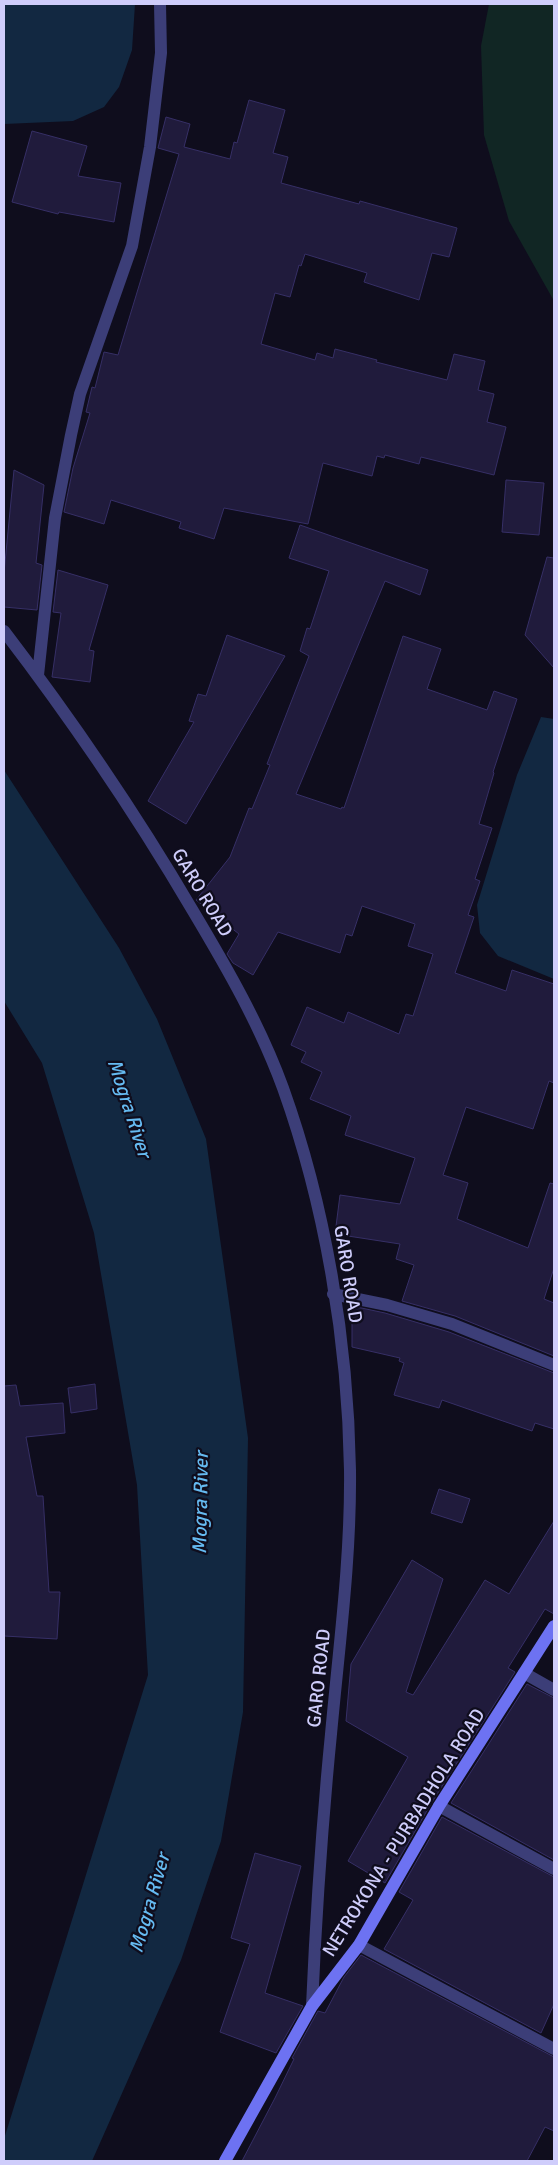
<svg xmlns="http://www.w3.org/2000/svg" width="558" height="2165" viewBox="0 0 558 2165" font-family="Signika,sans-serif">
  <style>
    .green { fill: #112624 }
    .water { fill: #122841 }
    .building { fill: #201b3c; stroke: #362f66 }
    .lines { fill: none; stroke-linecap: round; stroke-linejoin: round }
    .minor { stroke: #3c3e78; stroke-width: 12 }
    .tertiary { stroke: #3c3e78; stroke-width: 12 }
    .secondary { stroke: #6d72f2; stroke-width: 12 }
    .labels { text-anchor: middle; stroke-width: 4.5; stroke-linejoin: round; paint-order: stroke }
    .street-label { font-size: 19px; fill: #cfcdfb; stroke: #0f0d1d }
    .water-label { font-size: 20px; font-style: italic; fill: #65baf1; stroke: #0f0d1d }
  </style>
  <rect width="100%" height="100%" fill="#0f0d1d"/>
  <!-- green -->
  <path class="green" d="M 489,4 L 554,4 L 554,301 L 509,221 L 484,135 L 481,46 Z"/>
  <!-- water -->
  <path class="water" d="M 4,4 L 135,4 L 132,50 L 119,87 L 104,107 L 73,121 L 4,124 Z
    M 541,717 L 554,719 L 554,979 L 498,956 L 480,933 L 477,905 L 517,775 Z
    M 4,770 L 119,948 L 157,1019 L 206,1139 L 248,1438 L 243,1712 L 221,1841 L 181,1960 L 92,2161 L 4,2161 L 4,2139 L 148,1675 L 137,1485 L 94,1233 L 42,1063 L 4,1001 Z"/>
  <!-- building -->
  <path class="building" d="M 249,100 L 285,110 L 273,153 L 288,157 L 281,183 L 359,204 L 360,201 L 457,228 L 449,257 L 432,253 L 419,300 L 364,282 L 367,273 L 305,254 L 301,266 L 299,265 L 290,297 L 275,293 L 261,344 L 315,360 L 317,353 L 333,358 L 335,349 L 377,360 L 376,362 L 447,380 L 454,354 L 485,361 L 478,390 L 494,394 L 487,422 L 506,427 L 494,475 L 421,457 L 419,464 L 385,455 L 384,458 L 377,456 L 372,476 L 323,463 L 308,524 L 224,508 L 214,539 L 179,528 L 181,522 L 111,500 L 104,524 L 64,512 L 73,468 L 90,413 L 86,412 L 92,387 L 95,388 L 104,352 L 118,355 L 179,154 L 158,148 L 166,117 L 190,124 L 184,147 L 230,159 L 234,142 L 237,143 Z
    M 32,131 L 87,146 L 78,176 L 121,183 L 114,222 L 59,212 L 58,214 L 12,202 Z
    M 14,470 L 44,485 L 36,563 L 42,565 L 37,610 L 4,607 L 4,573 Z
    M 506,480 L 544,483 L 539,535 L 502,532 Z
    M 300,525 L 428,570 L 420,595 L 385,581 L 296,794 L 341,809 L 342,807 L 344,808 L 403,636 L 441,649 L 427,689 L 487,710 L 494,691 L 517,699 L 493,772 L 494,773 L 479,824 L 492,828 L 475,879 L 480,881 L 468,915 L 474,917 L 455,973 L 506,991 L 512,970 L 554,984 L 554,1083 L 549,1081 L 533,1129 L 466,1107 L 443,1175 L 468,1183 L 457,1219 L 528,1248 L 550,1183 L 554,1184 L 554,1268 L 544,1299 L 554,1303 L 554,1356 L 455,1316 L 402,1301 L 414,1265 L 396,1259 L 400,1244 L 335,1234 L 340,1195 L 400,1204 L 415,1158 L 345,1135 L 351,1116 L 310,1099 L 322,1072 L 301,1062 L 306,1052 L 291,1045 L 307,1007 L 344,1023 L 348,1012 L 399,1034 L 406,1014 L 413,1016 L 433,954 L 408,946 L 415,924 L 362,906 L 352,936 L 346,934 L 340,953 L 278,932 L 253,975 L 233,963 L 227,954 L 239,934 L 196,900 L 230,857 L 249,808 L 252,809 L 270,765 L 267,764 L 309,656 L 300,651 L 307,628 L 310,629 L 329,571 L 289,558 Z
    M 547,557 L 554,558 L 554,668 L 525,635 Z
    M 58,570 L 108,585 L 89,650 L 94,651 L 90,682 L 52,677 L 61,613 L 53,612 Z
    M 227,635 L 285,656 L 186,824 L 148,801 L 194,722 L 189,721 L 198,694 L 206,696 Z
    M 352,1306 L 385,1313 L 449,1332 L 554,1373 L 554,1429 L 535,1423 L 532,1431 L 442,1400 L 439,1408 L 394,1395 L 404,1363 L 399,1361 L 400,1358 L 352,1347 Z
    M 95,1384 L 97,1409 L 71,1413 L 68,1388 Z
    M 16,1385 L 20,1406 L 63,1403 L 65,1433 L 26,1437 L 37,1496 L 43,1496 L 49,1592 L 60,1592 L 57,1639 L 4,1636 L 4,1386 Z
    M 439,1489 L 470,1499 L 462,1523 L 431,1513 Z
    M 554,1521 L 554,1614 L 545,1609 L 508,1668 L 515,1672 L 432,1802 L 385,1883 L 348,1861 L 408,1757 L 346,1721 L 351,1664 L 412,1560 L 443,1579 L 406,1692 L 413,1695 L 485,1580 L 509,1594 Z
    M 527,1684 L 554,1698 L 554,1860 L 451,1803 Z
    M 442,1817 L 554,1877 L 554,2004 L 541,2033 L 384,1949 L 413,1900 L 399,1892 Z
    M 255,1853 L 301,1866 L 265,1993 L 303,2006 L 276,2053 L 220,2032 L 250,1944 L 231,1938 Z
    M 361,1955 L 554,2057 L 554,2131 L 545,2127 L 527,2161 L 242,2161 L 275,2098 L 294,2059 L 292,2058 L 318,2011 L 325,2013 L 344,1977 Z"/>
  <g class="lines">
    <!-- minor -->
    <path class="minor" d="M 333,1294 L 387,1305 L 452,1324 L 554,1365
      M 524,1673 L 554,1690
      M 439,1806 L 554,1869"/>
    <!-- tertiary -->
    <path class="tertiary" d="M 4,631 C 72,720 136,814 193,911 C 227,968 260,1025 283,1088 C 326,1208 348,1343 350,1470 C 351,1559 339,1646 331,1734 C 322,1825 316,1915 312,2006
      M 38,675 L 55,518 L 71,435 L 80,394 L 132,246 L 150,147 L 161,53 L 160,4
      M 359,1945 L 554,2049"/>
    <!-- secondary -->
    <path class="secondary" d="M 225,2161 L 312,2006 L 359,1945 L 439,1806 L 554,1626"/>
  </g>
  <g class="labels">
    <!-- street labels -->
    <g class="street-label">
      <text transform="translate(203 892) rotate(59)" y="7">GARO ROAD</text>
      <text transform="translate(349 1274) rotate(81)" y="7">GARO ROAD</text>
      <text transform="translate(318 1678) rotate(-84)" y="7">GARO ROAD</text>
      <text transform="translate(403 1832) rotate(-58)" y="7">NETROKONA - PURBADHOLA ROAD</text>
    </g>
    <!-- water labels -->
    <g class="water-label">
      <text transform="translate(130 1108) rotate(72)" y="7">Mogra River</text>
      <text transform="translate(200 1503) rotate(-89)" y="7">Mogra River</text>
      <text transform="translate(149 1903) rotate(-74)" y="7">Mogra River</text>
    </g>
  </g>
  <!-- border -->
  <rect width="558" height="2165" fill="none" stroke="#cfcdfb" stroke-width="10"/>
</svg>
